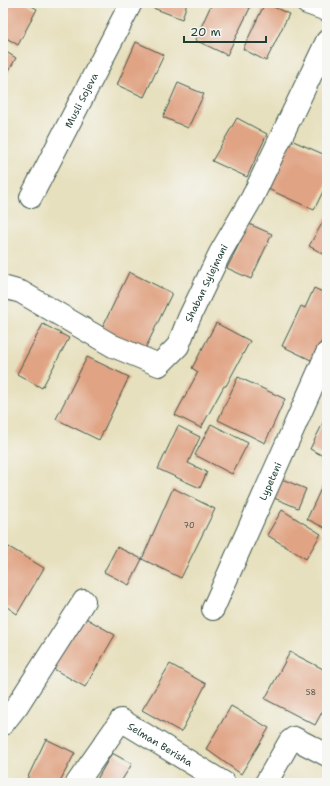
<svg xmlns="http://www.w3.org/2000/svg" width="330" height="786" viewBox="0 0 330 786" font-family="'Shantell Sans',sans-serif">
  <style>
    .building { fill: #e0a383 }
    .lines { fill: none; stroke-linecap: round; stroke-linejoin: round }
    .minor-casing { stroke: #3d5549; stroke-width: 24 }
    .minor { stroke: #fff; stroke-width: 22 }
    .labels { text-anchor: middle; stroke-width: 3; stroke-linejoin: round; paint-order: stroke }
    .number-label { font-size: 8px; fill: #4f5648 }
    .street-label { font-size: 10px; fill: #1f3d34; stroke: #f6f6f2 }
  </style>
  <rect width="100%" height="100%" fill="#f6f6f2"/>
  <filter id="ink" filterUnits="userSpaceOnUse"><feTurbulence type="fractalNoise" baseFrequency=".025" numOctaves="2"/><feDisplacementMap in="SourceGraphic" scale="8" xChannelSelector="R" yChannelSelector="G"/><feConvolveMatrix kernelMatrix="1 2 1 2 8 2 1 2 1" color-interpolation-filters="sRGB"/></filter>
  <filter id="wash" filterUnits="userSpaceOnUse"><feTurbulence type="fractalNoise" baseFrequency=".012" numOctaves="4" result="noise"/><feDisplacementMap in="SourceGraphic" scale="16" xChannelSelector="R" yChannelSelector="G"/><feGaussianBlur stdDeviation="0.9" result="paint"/><feColorMatrix in="noise" values="0 0 0 0 0 0 0 0 0 0 0 0 0 0 0 0 0 1.4 0 .05"/><feComposite in="paint" operator="in"/></filter>
  <g filter="url(#wash)">
    <rect width="100%" height="100%" fill="#e7e0be"/>
    <g id="blocks">
      <!-- building -->
      <path class="building" d="M 3,3 L 26,3 L 37,9 L 18,45 L 3,36 Z
        M 140,3 L 187,3 L 182,19 Z
        M 212,3 L 241,3 L 250,8 L 227,55 L 195,40 Z
        M 265,3 L 289,14 L 266,61 L 243,49 Z
        M 136,42 L 164,55 L 144,97 L 117,85 Z
        M 3,50 L 16,58 L 3,81 Z
        M 178,83 L 204,94 L 188,128 L 163,117 Z
        M 237,118 L 267,134 L 247,177 L 212,161 Z
        M 291,140 L 323,154 L 327,144 L 327,183 L 314,210 L 268,189 Z
        M 327,215 L 327,256 L 309,246 Z
        M 249,224 L 272,234 L 251,279 L 227,268 Z
        M 129,272 L 172,293 L 145,349 L 102,328 Z
        M 314,288 L 327,294 L 327,330 L 313,361 L 282,346 L 301,306 L 305,308 Z
        M 216,323 L 250,341 L 226,386 L 224,386 L 201,428 L 175,415 L 198,372 L 192,368 Z
        M 43,324 L 69,338 L 42,388 L 17,374 Z
        M 87,357 L 129,377 L 99,440 L 56,419 Z
        M 238,377 L 285,399 L 265,443 L 218,420 Z
        M 327,415 L 327,458 L 310,449 Z
        M 211,424 L 248,443 L 232,474 L 195,455 Z
        M 178,426 L 200,437 L 188,463 L 207,472 L 200,488 L 158,469 Z
        M 282,479 L 306,489 L 298,508 L 274,498 Z
        M 324,482 L 327,484 L 327,529 L 307,519 Z
        M 173,488 L 215,509 L 181,578 L 142,559 Z
        M 282,510 L 321,534 L 306,559 L 267,535 Z
        M 9,547 L 44,568 L 17,614 L 3,604 L 3,556 Z
        M 117,547 L 142,559 L 129,585 L 104,572 Z
        M 82,616 L 115,635 L 85,687 L 52,668 Z
        M 290,652 L 327,671 L 327,703 L 315,725 L 265,699 Z
        M 170,664 L 206,684 L 181,732 L 142,710 Z
        M 231,706 L 269,728 L 241,774 L 206,749 Z
        M 46,739 L 75,753 L 59,783 L 25,783 Z
        M 112,753 L 132,764 L 120,783 L 100,783 L 96,781 Z"/>
    </g>
  </g>
  <g filter="url(#ink)">
    <use href="#blocks" fill-opacity="0" stroke="#3d5549" stroke-width="1"/>
    <g class="lines">
      <defs>
        <g id="minor">
          <path d="M 307,3 L 327,10"/>
          <path id="s1" d="M 31,197 L 131,3"/>
          <path id="s2" d="M 3,287 L 21,292 L 113,346 L 159,365 L 178,346 L 189,318 L 220,253 L 252,198 L 327,41"/>
          <path id="s3" d="M 213,609 L 327,353"/>
          <path d="M 3,724 L 17,706 L 84,601"/>
          <path id="s4" d="M 77,783 L 121,720 L 224,783"/>
          <path d="M 266,783 L 290,741 L 294,738 L 327,755"/>
        </g>
      </defs>
      <!-- minor casing -->
      <use href="#minor" class="minor-casing"/>
      <!-- minor -->
      <use href="#minor" class="minor"/>
    </g>
  </g>
  <g class="labels">
    <!-- number labels -->
    <g class="number-label">
      <text x="189" y="528">70</text>
      <text x="311" y="695">58</text>
    </g>
    <!-- street labels -->
    <g class="street-label">
      <text dy="4" stroke="none"><textPath href="#s1" startOffset="109">Musli Sojeva</textPath></text>
      <text dy="4" stroke="none"><textPath href="#s2" startOffset="271">Shaban Sylejmani</textPath></text>
      <text dy="4" stroke="none"><textPath href="#s3" startOffset="140">Lypeteni</textPath></text>
      <text dy="4" stroke="none"><textPath href="#s4" startOffset="123">Selman Berisha</textPath></text>
    </g>
  </g>
  <!-- margin -->
  <rect width="330" height="786" fill="none" stroke="#f6f6f2" stroke-width="16"/>
  <!-- scale -->
  <path d="M184 36v6h82v-6" fill="none" stroke="#1f3d34" stroke-width="2"/>
  <text x="190" y="36" font-size="12" fill="#1f3d34" stroke="#f6f6f2" stroke-width="3" paint-order="stroke">20 m</text>
</svg>
